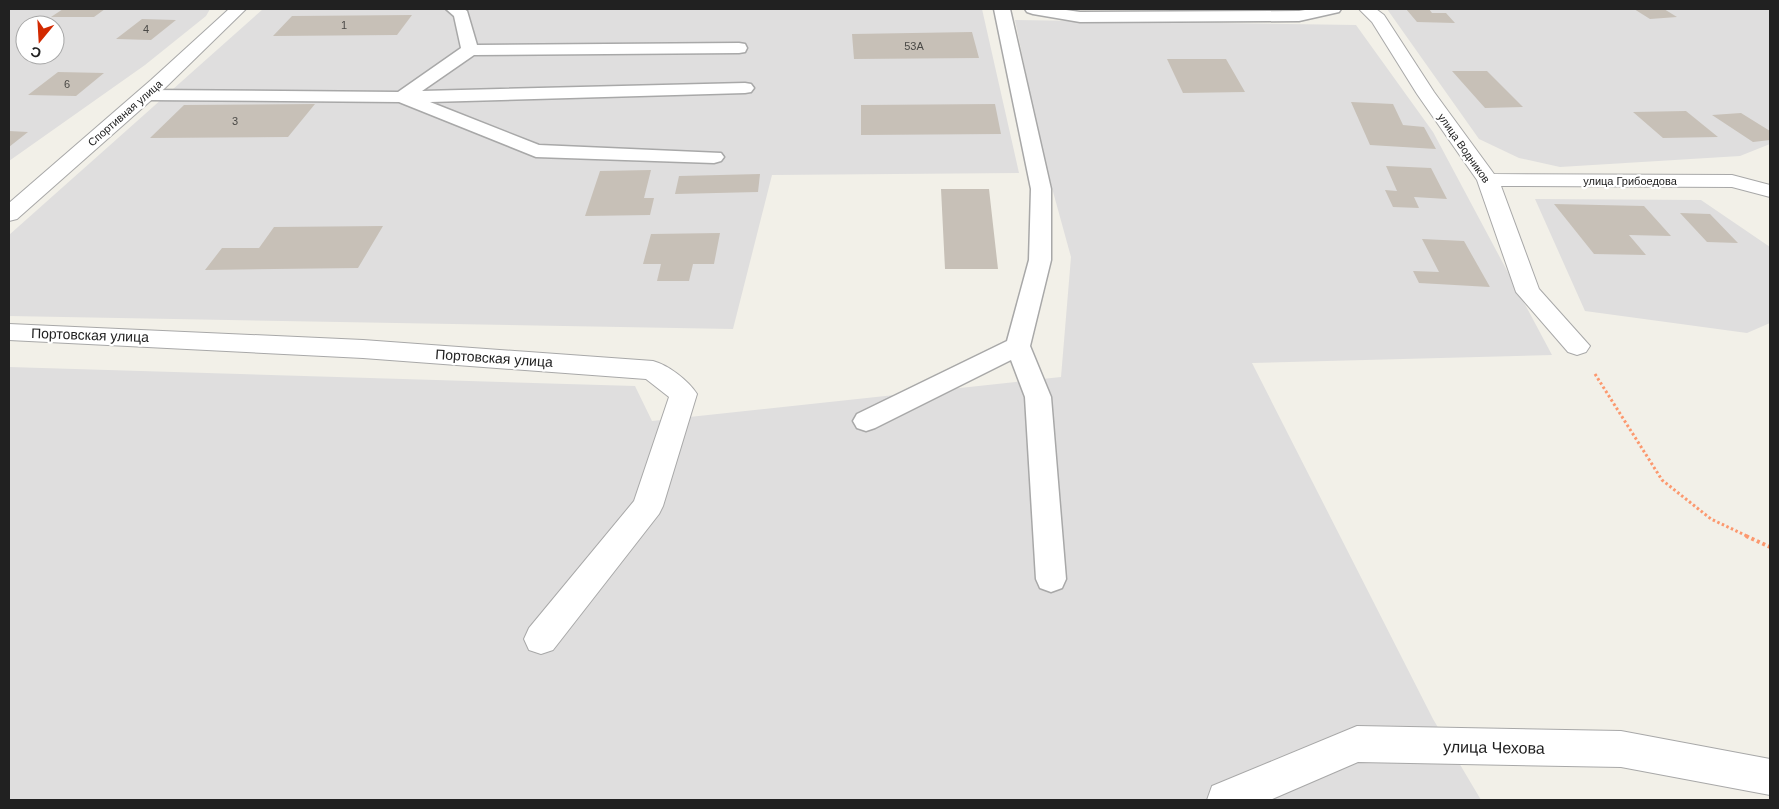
<svg xmlns="http://www.w3.org/2000/svg" width="1779" height="809" viewBox="0 0 1779 809" font-family="Helvetica,sans-serif">
  <style>
    .residential { fill: #dfdede; fill-rule: evenodd }
    .building { fill: #c7c0b7 }
    .lines { fill: none; stroke-linecap: round; stroke-linejoin: round }
    .service-casing { stroke: #a8a8a8; stroke-width: 3 }
    .minor-casing { stroke: #a8a8a8; stroke-width: 2 }
    .path-far1 { stroke: #fc986e; stroke-width: 3; stroke-dasharray: 2.5 2.5; stroke-linecap: butt }
    .path { stroke: #fc986e; stroke-width: 4; stroke-dasharray: 3 3; stroke-linecap: butt }
    .service { fill: #fff; fill-rule: evenodd }
    .minor { fill: #fff; fill-rule: evenodd }
    .labels { text-anchor: middle; stroke-width: 4.5; stroke-linejoin: round; paint-order: stroke }
    .number-label { font-size: 11px; fill: #4a4946 }
    .far-street-label { font-size: 11px; fill: #212121; stroke: #fff }
    .street-label { font-size: 14px; fill: #212121; stroke: #fff }
    .near-street-label { font-size: 16px; fill: #212121; stroke: #fff }
  </style>
  <rect width="100%" height="100%" fill="#f2f0e8"/>
  <!-- residential -->
  <path class="residential" d="M 9,9 L 210,9 L 206,16 L 145,65 L 9,161 ZM 25,25 L 55,25 L 55,55 L 25,55 Z
    M 263,9 L 982,9 L 1019,173 L 772,175 L 733,329 L 9,316 L 9,235 Z
    M 1387,9 L 1770,9 L 1770,144 L 1740,156 L 1560,167 L 1519,158 L 1479,139 Z
    M 1015,20 L 1356,25 L 1433,132 L 1552,355 L 1252,363 L 1433,719 L 1481,800 L 9,800 L 9,367 L 635,386 L 652,421 L 1061,377 L 1071,257 L 1041,148 Z
    M 1535,199 L 1701,200 L 1770,247 L 1770,323 L 1747,333 L 1585,311 Z"/>
  <!-- building -->
  <path class="building" d="M 63,9 L 105,9 L 94,17 L 51,17 Z
    M 1406,9 L 1429,9 L 1432,13 L 1446,13 L 1455,23 L 1417,22 Z
    M 1634,9 L 1664,9 L 1677,17 L 1650,19 Z
    M 412,15 L 397,35 L 273,36 L 292,16 Z
    M 142,19 L 176,20 L 151,40 L 116,39 Z
    M 972,32 L 979,58 L 854,59 L 852,34 Z
    M 1167,59 L 1226,59 L 1245,92 L 1183,93 Z
    M 1452,71 L 1487,71 L 1523,107 L 1485,108 Z
    M 58,72 L 104,73 L 76,96 L 28,95 Z
    M 1351,102 L 1393,104 L 1403,125 L 1424,127 L 1436,149 L 1370,145 Z
    M 315,104 L 288,137 L 150,138 L 184,105 Z
    M 995,104 L 1001,134 L 861,135 L 861,105 Z
    M 1686,111 L 1718,137 L 1663,138 L 1633,112 Z
    M 1741,113 L 1770,131 L 1770,140 L 1753,142 L 1712,115 Z
    M 9,131 L 28,132 L 9,147 Z
    M 1386,166 L 1431,168 L 1447,199 L 1414,197 L 1419,208 L 1393,207 L 1385,190 L 1397,191 Z
    M 651,170 L 644,198 L 654,198 L 650,215 L 585,216 L 600,171 Z
    M 760,174 L 758,192 L 675,194 L 679,176 Z
    M 941,189 L 989,189 L 998,269 L 945,269 Z
    M 1554,204 L 1644,206 L 1671,236 L 1629,235 L 1646,255 L 1594,254 Z
    M 1680,213 L 1710,214 L 1738,243 L 1707,242 Z
    M 383,226 L 358,268 L 205,270 L 222,248 L 259,248 L 274,227 Z
    M 720,233 L 714,264 L 693,264 L 689,281 L 657,281 L 661,264 L 643,264 L 651,234 Z
    M 1422,239 L 1464,241 L 1490,287 L 1419,283 L 1413,271 L 1439,272 Z"/>
  <g class="lines">
    <defs>
      <path id="service" d="M 446,9 L 464,9 L 467,11 L 477,45 L 739,43 L 745,44 L 747,48 L 745,52 L 739,53 L 474,55 L 422,91 L 745,83 L 751,84 L 754,88 L 751,92 L 745,93 L 430,102 L 539,145 L 721,153 L 724,157 L 721,161 L 714,163 L 536,157 L 399,102 L 146,100 L 140,99 L 137,95 L 140,91 L 146,90 L 398,92 L 461,48 L 454,16 Z
        M 994,9 L 1010,9 L 1051,189 L 1051,260 L 1030,346 L 1051,397 L 1066,579 L 1062,588 L 1051,592 L 1040,588 L 1036,579 L 1025,397 L 1011,360 L 875,428 L 866,431 L 857,428 L 853,421 L 857,414 L 1007,341 L 1029,260 L 1031,189 Z
        M 1025,9 L 1059,9 L 1080,12 L 1299,11 L 1311,9 L 1341,9 L 1339,12 L 1299,21 L 1080,22 L 1033,14 L 1027,12 Z"/>
      <path id="minor" d="M 229,9 L 246,9 L 165,88 L 17,219 L 9,221 L 9,203 L 151,80 Z
        M 1359,9 L 1376,9 L 1384,15 L 1434,92 L 1494,174 L 1732,175 L 1770,185 L 1770,197 L 1732,187 L 1501,186 L 1539,289 L 1590,346 L 1586,352 L 1577,355 L 1568,352 L 1516,292 L 1477,180 L 1417,94 L 1372,22 Z
        M 9,324 L 363,340 L 653,361 C 668,365 688,380 697,394 L 663,506 L 659,514 L 553,650 L 541,654 L 529,650 L 524,639 L 529,628 L 634,501 L 669,397 L 646,379 L 363,358 L 9,340 Z
        M 1357,726 L 1621,731 L 1770,759 L 1770,795 L 1621,767 L 1358,762 L 1270,800 L 1207,800 L 1212,786 Z"/>
    </defs>
    <!-- service casing -->
    <use href="#service" class="service-casing"/>
    <!-- minor casing -->
    <use href="#minor" class="minor-casing"/>
    <!-- path-far1 -->
    <path class="path-far1" d="M 1595,374 L 1662,480 L 1711,519 L 1749,537"/>
    <!-- path -->
    <path class="path" d="M 1746,536 L 1770,547"/>
    <!-- service -->
    <use href="#service" class="service"/>
    <!-- minor -->
    <use href="#minor" class="minor"/>
  </g>
  <g class="labels">
    <!-- number labels -->
    <g class="number-label">
      <text x="344" y="29">1</text>
      <text x="146" y="33">4</text>
      <text x="914" y="50">53А</text>
      <text x="67" y="88">6</text>
      <text x="235" y="125">3</text>
    </g>
    <!-- far-street labels -->
    <g class="far-street-label">
      <text transform="translate(125 113) rotate(-41)" y="4">Спортивная улица</text>
      <text transform="translate(1464 148) rotate(55)" y="4">улица Водников</text>
      <text x="1630" y="185">улица Грибоедова</text>
    </g>
    <!-- street labels -->
    <g class="street-label">
      <text transform="translate(90 335) rotate(2)" y="5">Портовская улица</text>
      <text transform="translate(494 358) rotate(4)" y="5">Портовская улица</text>
    </g>
    <!-- near-street labels -->
    <g class="near-street-label">
      <text transform="translate(1494 747) rotate(1)" y="6">улица Чехова</text>
    </g>
  </g>
  <!-- border -->
  <rect width="1779" height="809" fill="none" stroke="#212121" stroke-width="20"/>
  <!-- north arrow -->
  <g transform="translate(40 40) rotate(198)"><circle r="24" fill="#ffffff" stroke="#a6a6a6"/>
  <path d="M0-4L9 19L0 12L-9 19Z" fill="#d22900"/>
  <text y="-8" font-size="14" font-weight="bold" text-anchor="middle" fill="#212121">С</text>
  </g>
</svg>
